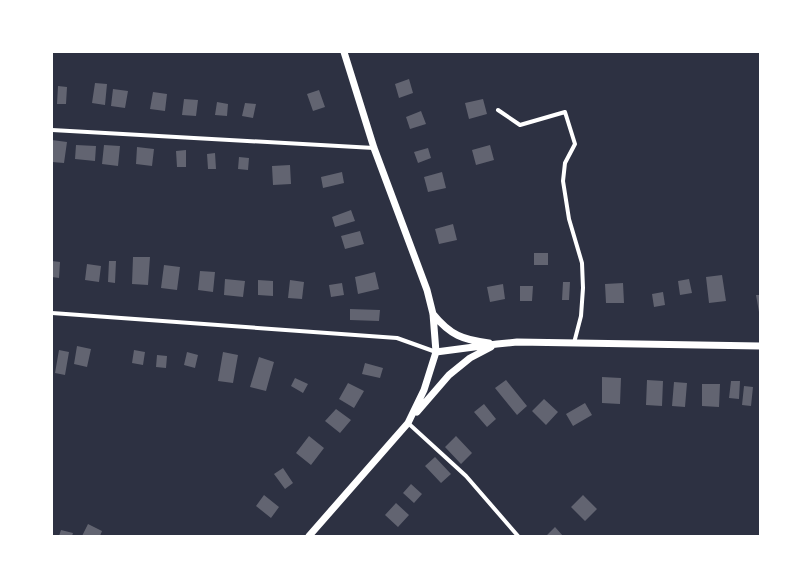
<svg xmlns="http://www.w3.org/2000/svg" width="812" height="588" viewBox="0 0 812 588" font-family="Ubuntu,sans-serif">
  <style>
    .building { fill: #626471 }
    .lines { fill: none; stroke-linecap: round; stroke-linejoin: round }
    .minor { stroke: #fff; stroke-width: 4 }
    .tertiary { stroke: #fff; stroke-width: 7 }
  </style>
  <rect width="100%" height="100%" fill="#2d3142"/>
  <!-- building -->
  <path class="building" d="M 409,79 L 413,93 L 399,98 L 395,84 Z
    M 95,83 L 107,84 L 105,105 L 92,103 Z
    M 58,86 L 67,87 L 66,104 L 57,104 Z
    M 113,89 L 128,91 L 125,108 L 111,106 Z
    M 319,90 L 325,107 L 313,111 L 307,94 Z
    M 153,92 L 167,94 L 165,111 L 150,109 Z
    M 184,99 L 198,100 L 196,116 L 182,115 Z
    M 483,99 L 487,114 L 469,119 L 465,103 Z
    M 217,102 L 228,104 L 227,116 L 215,115 Z
    M 245,103 L 256,104 L 253,118 L 242,116 Z
    M 421,111 L 426,124 L 410,129 L 406,117 Z
    M 52,140 L 67,142 L 64,163 L 52,162 Z
    M 76,145 L 96,146 L 95,161 L 75,159 Z
    M 104,145 L 120,146 L 118,166 L 102,164 Z
    M 490,145 L 494,160 L 476,165 L 472,150 Z
    M 137,147 L 154,149 L 152,166 L 136,164 Z
    M 428,148 L 431,158 L 418,163 L 414,152 Z
    M 186,150 L 186,167 L 177,167 L 176,151 Z
    M 215,153 L 216,169 L 208,169 L 207,154 Z
    M 239,157 L 249,158 L 248,170 L 238,169 Z
    M 290,165 L 291,184 L 273,185 L 272,166 Z
    M 342,172 L 344,183 L 323,188 L 321,177 Z
    M 442,172 L 446,188 L 428,192 L 424,177 Z
    M 351,210 L 355,221 L 335,227 L 332,217 Z
    M 453,224 L 457,240 L 439,244 L 435,229 Z
    M 360,231 L 364,244 L 345,249 L 341,236 Z
    M 534,253 L 548,253 L 548,265 L 534,265 Z
    M 133,257 L 150,257 L 148,285 L 132,284 Z
    M 52,261 L 60,262 L 59,278 L 52,277 Z
    M 109,261 L 116,261 L 115,283 L 108,282 Z
    M 87,264 L 101,266 L 99,282 L 85,280 Z
    M 164,265 L 180,267 L 177,290 L 161,288 Z
    M 200,271 L 215,272 L 213,292 L 198,290 Z
    M 375,272 L 379,289 L 358,294 L 355,277 Z
    M 722,275 L 726,301 L 709,303 L 706,277 Z
    M 225,279 L 245,281 L 243,297 L 224,295 Z
    M 689,279 L 692,293 L 680,295 L 678,281 Z
    M 258,280 L 273,281 L 273,296 L 258,295 Z
    M 290,280 L 304,282 L 302,299 L 288,298 Z
    M 563,282 L 570,282 L 569,300 L 562,300 Z
    M 342,283 L 344,295 L 331,297 L 329,285 Z
    M 623,283 L 624,303 L 606,303 L 605,284 Z
    M 503,284 L 505,299 L 490,302 L 487,287 Z
    M 520,286 L 533,286 L 532,301 L 520,301 Z
    M 663,292 L 665,305 L 654,307 L 652,294 Z
    M 756,295 L 760,295 L 760,311 L 759,312 Z
    M 350,309 L 380,310 L 379,321 L 350,320 Z
    M 77,346 L 91,349 L 87,367 L 74,364 Z
    M 59,350 L 69,352 L 65,375 L 55,373 Z
    M 134,350 L 145,352 L 143,365 L 132,363 Z
    M 187,352 L 198,355 L 195,368 L 184,365 Z
    M 223,352 L 238,355 L 233,383 L 218,381 Z
    M 157,355 L 167,356 L 166,368 L 156,367 Z
    M 259,357 L 274,362 L 266,391 L 250,387 Z
    M 365,363 L 383,368 L 380,378 L 362,374 Z
    M 602,377 L 621,378 L 620,404 L 602,403 Z
    M 295,378 L 308,384 L 303,393 L 291,386 Z
    M 506,380 L 527,406 L 517,415 L 495,388 Z
    M 647,380 L 663,381 L 662,406 L 646,405 Z
    M 731,381 L 740,381 L 739,399 L 729,398 Z
    M 674,382 L 687,383 L 685,407 L 672,406 Z
    M 348,383 L 364,391 L 354,408 L 339,399 Z
    M 702,384 L 720,384 L 719,407 L 702,406 Z
    M 744,386 L 753,387 L 751,406 L 742,405 Z
    M 544,399 L 558,412 L 546,425 L 532,411 Z
    M 585,403 L 592,415 L 573,426 L 566,414 Z
    M 484,404 L 496,419 L 487,427 L 474,412 Z
    M 336,409 L 351,420 L 340,433 L 325,421 Z
    M 309,436 L 324,448 L 311,465 L 296,453 Z
    M 456,436 L 472,453 L 461,464 L 445,447 Z
    M 435,457 L 451,474 L 441,483 L 425,466 Z
    M 283,468 L 293,483 L 285,489 L 274,474 Z
    M 411,484 L 422,494 L 414,503 L 403,493 Z
    M 264,495 L 279,507 L 271,518 L 256,506 Z
    M 583,495 L 597,509 L 585,521 L 571,507 Z
    M 396,503 L 409,515 L 398,527 L 385,515 Z
    M 88,524 L 102,531 L 100,536 L 82,536 Z
    M 555,527 L 563,536 L 546,536 Z
    M 61,530 L 73,533 L 72,536 L 59,536 Z"/>
  <g class="lines">
    <!-- minor -->
    <path class="minor" d="M 498,110 L 520,125 L 565,112 L 575,144 L 565,163 L 563,181 L 569,219 L 582,263 L 583,288 L 581,316 L 574,343
      M 52,130 L 374,148
      M 52,313 L 397,338 L 436,352
      M 408,423 L 466,476 L 518,536"/>
    <!-- tertiary -->
    <path class="tertiary" d="M 433,314 C 450,335 463,340 489,343
      M 436,352 L 497,344 L 517,342 L 760,346
      M 417,412 L 449,375 L 470,358 L 491,347
      M 309,536 L 408,423 L 424,390 L 436,352 L 433,314 L 427,290 L 374,148 L 344,52"/>
  </g>
  <!-- border -->
  <rect width="812" height="588" fill="none" stroke="#ffffff" stroke-width="106"/>
</svg>
